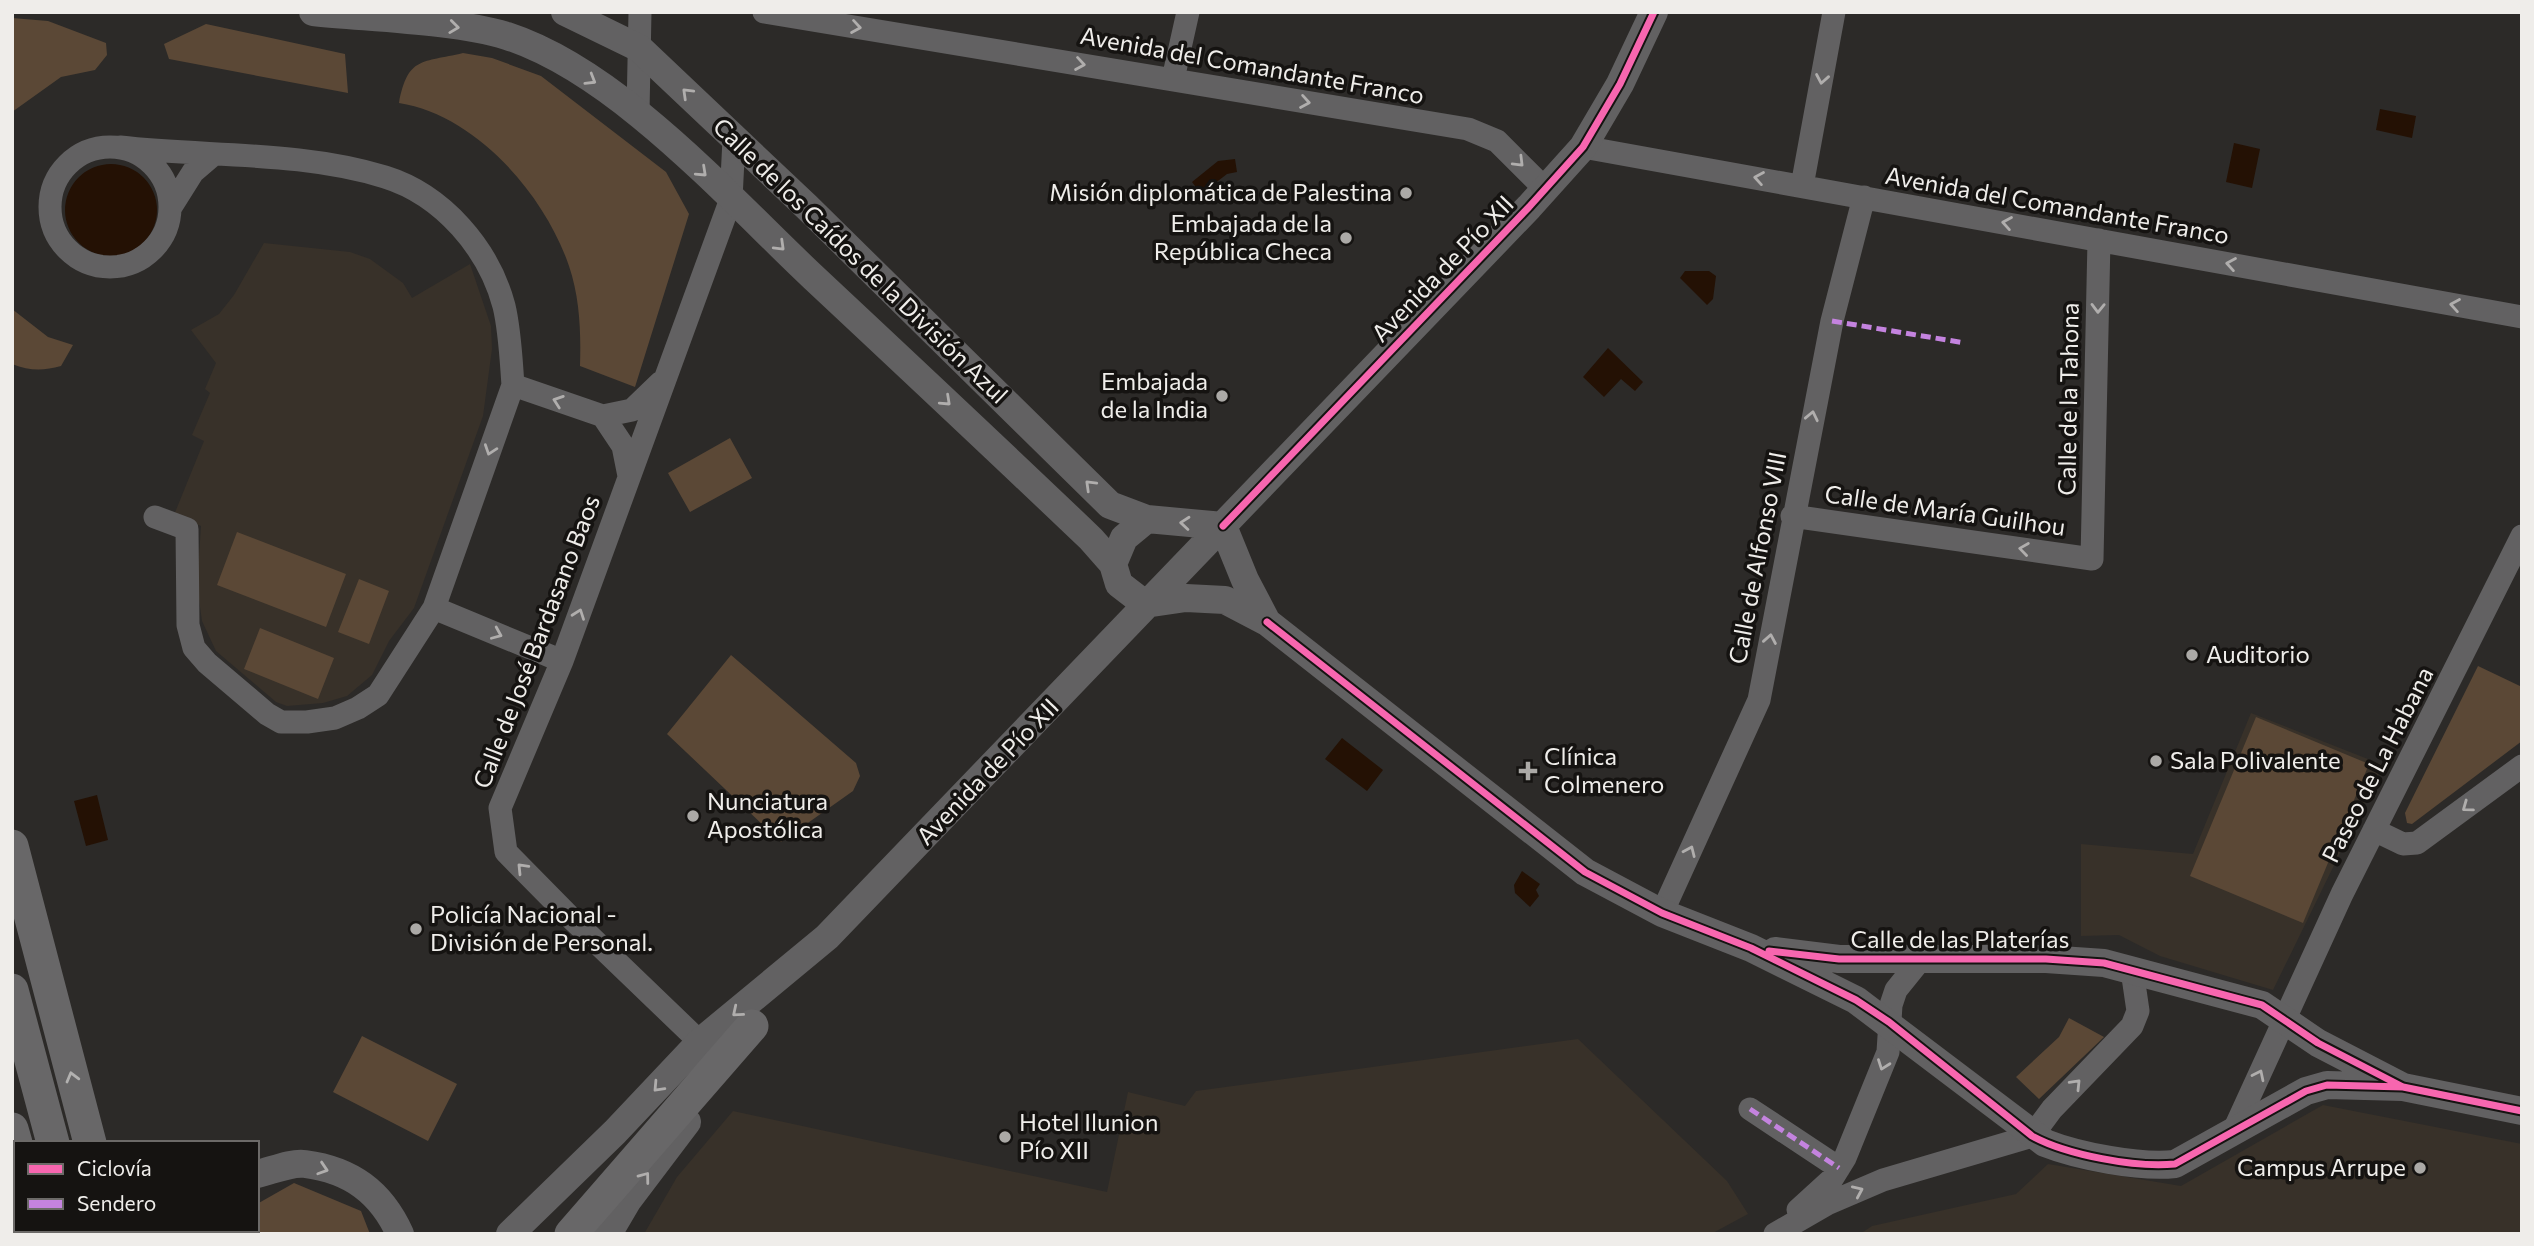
<svg xmlns="http://www.w3.org/2000/svg" width="2534" height="1246" viewBox="0 0 2534 1246" font-family="Commissioner,sans-serif">
  <style>
    .built { fill: #383129 }
    .green { fill: #5b4836 }
    .water { fill: #241104 }
    .lines { fill: none; stroke-linecap: round; stroke-linejoin: round }
    .minor { stroke: #626162; stroke-width: 23 }
    .major { stroke: #626162; stroke-width: 28 }
    .highway { stroke: #686768; stroke-width: 33 }
    .quiet { stroke: #c483df; stroke-width: 5; stroke-dasharray: 10 5; stroke-linecap: butt }
    .cycleway-casing { stroke: #151311; stroke-width: 11 }
    .cycleway { stroke: #f766af; stroke-width: 7 }
    .oneway { stroke: #b0aead }
    .oneway2 { stroke: #b2b1b0 }
    .poi-dot { fill: #aba9a6; stroke: #151311; stroke-width: 2.5 }
    .labels { text-anchor: middle; stroke-width: 7; stroke-linejoin: round; paint-order: stroke }
    .street-label { font-size: 24px; fill: #efedea; stroke: #151311 }
    .poi-label { font-size: 24px; fill: #efedea; stroke: #151311; text-anchor: start }
  </style>
  <rect width="100%" height="100%" fill="#2c2a28"/>
  <!-- built -->
  <path class="built" d="M 264,243 L 350,252 L 370,259 L 403,283 L 412,298 L 470,264 L 491,326 L 492,349 L 483,416 L 414,608 L 389,641 L 372,675 L 347,696 L 323,703 L 287,706 L 276,702 L 216,651 L 202,621 L 197,585 L 201,526 L 174,515 L 204,441 L 192,435 L 210,393 L 205,389 L 216,363 L 191,330 L 219,314 L 234,295 Z
    M 2251,713 L 2383,765 L 2273,990 L 2160,956 L 2119,935 L 2081,936 L 2081,844 L 2193,854 Z
    M 1578,1039 L 1727,1181 L 1748,1214 L 1711,1234 L 644,1234 L 677,1177 L 733,1111 L 1107,1192 L 1128,1092 L 1185,1106 L 1196,1091 Z
    M 2323,1105 L 2522,1144 L 2522,1234 L 1860,1234 L 1872,1226 L 2016,1194 L 2048,1164 L 2181,1186 Z"/>
  <!-- green -->
  <path class="green" d="M 12,18 L 48,21 L 106,43 L 107,55 L 95,70 L 61,77 L 12,112 Z
    M 206,24 L 345,54 L 348,93 L 169,59 L 164,44 Z
    M 463,53 L 492,58 L 541,76 L 666,172 L 689,214 L 635,387 L 580,366 C 581,332 580,299 569,266 C 545,195 476,115 399,103 C 408,56 422,63 463,53 Z
    M 12,309 L 48,337 L 73,345 L 61,366 C 43,371 30,371 12,364 Z
    M 730,438 L 752,478 L 690,512 L 668,473 Z
    M 237,532 L 346,574 L 326,627 L 217,585 Z
    M 359,579 L 389,591 L 369,644 L 338,632 Z
    M 260,628 L 334,658 L 318,699 L 244,669 Z
    M 731,655 L 856,763 L 860,776 L 853,791 L 781,842 L 667,734 Z
    M 2478,666 L 2522,687 L 2522,741 L 2412,824 L 2407,823 L 2405,813 Z
    M 2256,717 L 2369,764 L 2303,923 L 2190,876 Z
    M 2069,1018 L 2104,1037 L 2039,1099 L 2016,1077 L 2059,1037 Z
    M 362,1036 L 457,1084 L 428,1141 L 333,1092 Z
    M 294,1183 L 361,1211 L 370,1234 L 227,1234 L 228,1230 L 257,1230 L 257,1204 Z"/>
  <!-- water -->
  <path class="water" d="M 2380,109 L 2416,116 L 2412,138 L 2376,130 Z
    M 2234,143 L 2260,149 L 2252,188 L 2226,182 Z
    M 1235,159 L 1237,172 L 1227,174 L 1201,194 L 1192,182 L 1218,161 Z
    M65 210a46 46 0 1 1 92 0a46 46 0 1 1-92 0Z
    M 1685,271 L 1709,271 L 1716,276 L 1713,299 L 1707,305 L 1680,278 Z
    M 1608,348 L 1643,382 L 1635,391 L 1621,379 L 1604,397 L 1583,377 Z
    M 1342,738 L 1383,770 L 1367,791 L 1325,759 Z
    M 97,795 L 108,840 L 86,846 L 74,801 Z
    M 1522,871 L 1540,884 L 1536,890 L 1539,896 L 1530,907 L 1515,893 L 1514,885 Z"/>
  <g class="lines">
    <!-- minor -->
    <path class="minor" d="M 764,12 L 1468,129 L 1497,141 L 1545,189
      M 1173,79 L 1188,12
      M 638,112 L 640,12
      M50 207a60 60 0 1 1 120 0a60 60 0 1 1-120 0Z
      M 120,147 C 207,157 301,151 385,177 C 443,195 489,249 504,306 C 510,331 511,359 513,385 L 434,608 L 378,695 L 358,708 L 335,718 L 307,722 L 281,722 L 267,714 L 207,663 L 194,648 L 188,625 L 187,529 L 155,517
      M 1583,147 L 2522,317
      M 1802,186 L 1834,12
      M 171,207 L 193,172 L 214,154
      M 513,385 L 603,416 L 632,410 L 660,383
      M 603,416 L 623,446 L 629,476
      M 1792,516 L 2092,559 L 2099,240
      M 434,608 L 562,661
      M 2374,830 L 2403,844 L 2417,843 L 2522,766
      M 1662,913 L 1759,700 L 1832,321 L 1864,197
      M 700,1042 L 570,917 L 506,852 L 500,808 L 562,661 L 731,199 L 734,139
      M 1750,1109 L 1839,1168
      M 2234,1130 L 2342,894 L 2522,536
      M 1798,1210 L 1832,1179 L 1845,1158 L 1888,1052 L 1891,1005 L 1896,990 L 1921,959
      M 1775,1234 L 1827,1204 L 1883,1180 L 2032,1136 L 2052,1109 L 2132,1026 L 2138,1011 L 2132,970"/>
    <!-- major -->
    <path class="major" d="M 313,12 C 370,18 454,20 507,36 C 618,72 729,198 813,277 C 906,364 999,451 1091,539 L 1113,564
      M 565,12 L 639,48 L 807,207 L 1110,505 L 1147,519 L 1223,526
      M 1147,519 L 1124,538 L 1113,564 L 1119,584 L 1145,604 L 1186,598 L 1225,600 L 1267,622 L 1585,872 L 1662,913 L 1751,948 L 1856,1000 L 2045,1143 C 2078,1156 2140,1168 2175,1164 L 2306,1091 L 2327,1085 L 2403,1087
      M 1223,526 L 1245,580 L 1267,622
      M 1775,951 L 1839,959 L 2046,959 L 2104,963 L 2262,1005 L 2318,1043 L 2403,1087 L 2522,1111
      M 257,1174 C 271,1171 291,1162 305,1164 C 351,1170 381,1192 400,1234
      M 202,1234 L 203,1230
      M 510,1234 L 615,1132 L 700,1042 L 827,937 L 1529,207 L 1583,147 L 1620,84 L 1654,12
      M 608,1234 L 628,1200 L 687,1122"/>
    <!-- highway -->
    <path class="highway" d="M 12,846 L 90,1143
      M 12,990 L 53,1143
      M 12,1129 L 16,1143
      M 42,1230 L 43,1234
      M 76,1230 L 77,1234
      M 113,1230 L 114,1234
      M 571,1234 L 752,1026"/>
    <!-- quiet -->
    <path class="quiet" d="M 1832,321 L 1965,343
      M 1750,1109 L 1839,1168"/>
    <defs>
      <path id="cycleway" d="M 1223,526 L 1529,207 L 1583,147 L 1620,84 L 1654,12
        M 1267,622 L 1585,872 L 1662,913 L 1751,948 L 1856,1000 L 1889,1022 L 2032,1136 C 2067,1155 2136,1168 2175,1164 L 2306,1091 L 2327,1085 L 2403,1087
        M 1769,951 L 1839,959 L 2046,959 L 2104,963 L 2262,1005 L 2318,1043 L 2403,1087 L 2522,1111"/>
    </defs>
    <!-- cycleway casing -->
    <use href="#cycleway" class="cycleway-casing"/>
    <!-- cycleway -->
    <use href="#cycleway" class="cycleway"/>
  </g>
  <!-- one-way arrows -->
  <defs><path id="oneway-chevron" d="M-2-3.5L2.5 0L-2 3.5" fill="none" stroke-width="1.6" stroke-linecap="round" stroke-linejoin="round" transform="scale(1.75)"/></defs>
  <g class="oneway">
    <use href="#oneway-chevron" transform="translate(454 27) rotate(7)"/>
    <use href="#oneway-chevron" transform="translate(856 27) rotate(9)"/>
    <use href="#oneway-chevron" transform="translate(1080 64) rotate(9)"/>
    <use href="#oneway-chevron" transform="translate(1822 79) rotate(100)"/>
    <use href="#oneway-chevron" transform="translate(591 80) rotate(31)"/>
    <use href="#oneway-chevron" transform="translate(687 93) rotate(-136)"/>
    <use href="#oneway-chevron" transform="translate(1305 102) rotate(10)"/>
    <use href="#oneway-chevron" transform="translate(1519 162) rotate(45)"/>
    <use href="#oneway-chevron" transform="translate(702 172) rotate(43)"/>
    <use href="#oneway-chevron" transform="translate(1759 178) rotate(-170)"/>
    <use href="#oneway-chevron" transform="translate(2007 223) rotate(-170)"/>
    <use href="#oneway-chevron" transform="translate(780 246) rotate(44)"/>
    <use href="#oneway-chevron" transform="translate(2231 264) rotate(-170)"/>
    <use href="#oneway-chevron" transform="translate(2455 305) rotate(-170)"/>
    <use href="#oneway-chevron" transform="translate(2098 308) rotate(91)"/>
    <use href="#oneway-chevron" transform="translate(558 401) rotate(-161)"/>
    <use href="#oneway-chevron" transform="translate(946 401) rotate(43)"/>
    <use href="#oneway-chevron" transform="translate(1812 416) rotate(-78)"/>
    <use href="#oneway-chevron" transform="translate(490 450) rotate(109)"/>
    <use href="#oneway-chevron" transform="translate(1090 485) rotate(-136)"/>
    <use href="#oneway-chevron" transform="translate(1185 523) rotate(-175)"/>
    <use href="#oneway-chevron" transform="translate(2024 549) rotate(-172)"/>
    <use href="#oneway-chevron" transform="translate(579 614) rotate(-70)"/>
    <use href="#oneway-chevron" transform="translate(497 634) rotate(23)"/>
    <use href="#oneway-chevron" transform="translate(1770 639) rotate(-80)"/>
    <use href="#oneway-chevron" transform="translate(2467 807) rotate(144)"/>
    <use href="#oneway-chevron" transform="translate(1690 851) rotate(-66)"/>
    <use href="#oneway-chevron" transform="translate(522 868) rotate(-134)"/>
    <use href="#oneway-chevron" transform="translate(737 1012) rotate(140)"/>
    <use href="#oneway-chevron" transform="translate(1883 1065) rotate(110)"/>
    <use href="#oneway-chevron" transform="translate(2259 1075) rotate(-64)"/>
    <use href="#oneway-chevron" transform="translate(2076 1084) rotate(-46)"/>
    <use href="#oneway-chevron" transform="translate(658 1087) rotate(133)"/>
    <use href="#oneway-chevron" transform="translate(323 1169) rotate(18)"/>
    <use href="#oneway-chevron" transform="translate(645 1177) rotate(-53)"/>
    <use href="#oneway-chevron" transform="translate(1858 1191) rotate(-24)"/>
  </g>
  <use class="oneway2" href="#oneway-chevron" transform="translate(72 1077) rotate(-105)"/>
  <!-- markers -->
  <g class="poi-dot">
    <circle cx="1406" cy="193" r="7"/>
    <circle cx="1346" cy="238" r="7"/>
    <circle cx="1222" cy="396" r="7"/>
    <circle cx="2192" cy="655" r="7"/>
    <circle cx="2156" cy="761" r="7"/>
    <path d="M1524.5 760.5h7v7h7v7h-7v7h-7v-7h-7v-7h7z"/>
    <circle cx="693" cy="816" r="7"/>
    <circle cx="416" cy="929" r="7"/>
    <circle cx="1005" cy="1137" r="7"/>
    <circle cx="2420" cy="1168" r="7"/>
  </g>
  <g class="labels">
    <!-- street labels -->
    <g class="street-label">
      <text transform="translate(1252 66) rotate(10)" y="8">Avenida del Comandante Franco</text>
      <text transform="translate(2057 206) rotate(10)" y="8">Avenida del Comandante Franco</text>
      <text transform="translate(860 261) rotate(44)" y="8">Calle de los Caídos de la División Azul</text>
      <text transform="translate(1443 269) rotate(-46)" y="8">Avenida de Pío XII</text>
      <text transform="translate(2069 399) rotate(-89)" y="8">Calle de la Tahona</text>
      <text transform="translate(1945 511) rotate(8)" y="8">Calle de María Guilhou</text>
      <text transform="translate(1758 558) rotate(-79)" y="8">Calle de Alfonso VIII</text>
      <text transform="translate(537 642) rotate(-69)" y="8">Calle de José Bardasano Baos</text>
      <text transform="translate(2378 765) rotate(-63)" y="8">Paseo de La Habana</text>
      <text transform="translate(988 772) rotate(-46)" y="8">Avenida de Pío XII</text>
      <text x="1960" y="948">Calle de las Platerías</text>
    </g>
    <!-- poi labels -->
    <g class="poi-label">
      <text x="1392" y="201" text-anchor="end">Misión diplomática de Palestina</text>
      <text x="1332" y="232" text-anchor="end">Embajada de la<tspan x="1332" dy="28">República Checa</tspan></text>
      <text x="1208" y="390" text-anchor="end">Embajada<tspan x="1208" dy="28">de la India</tspan></text>
      <text x="2206" y="663">Auditorio</text>
      <text x="1544" y="765">Clínica<tspan x="1544" dy="28">Colmenero</tspan></text>
      <text x="2170" y="769">Sala Polivalente</text>
      <text x="707" y="810">Nunciatura<tspan x="707" dy="28">Apostólica</tspan></text>
      <text x="430" y="923">Policía Nacional -<tspan x="430" dy="28">División de Personal.</tspan></text>
      <text x="1019" y="1131">Hotel Ilunion<tspan x="1019" dy="28">Pío XII</tspan></text>
      <text x="2406" y="1176" text-anchor="end">Campus Arrupe</text>
    </g>
  </g>
  <!-- border -->
  <rect width="2534" height="1246" fill="none" stroke="#efedea" stroke-width="28"/>
  <!-- legend -->
  <rect x="14" y="1141" width="245" height="91" fill="#151311" stroke="#6c6a68" stroke-width="2"/>
  <rect x="28" y="1164" width="35" height="10" fill="#f766af" stroke="#6c6a68" stroke-width="2"/>
  <text x="77" y="1176" font-size="21" fill="#efedea">Ciclovía</text>
  <rect x="28" y="1199" width="35" height="10" fill="#c483df" stroke="#6c6a68" stroke-width="2"/>
  <text x="77" y="1211" font-size="21" fill="#efedea">Sendero</text>
</svg>
